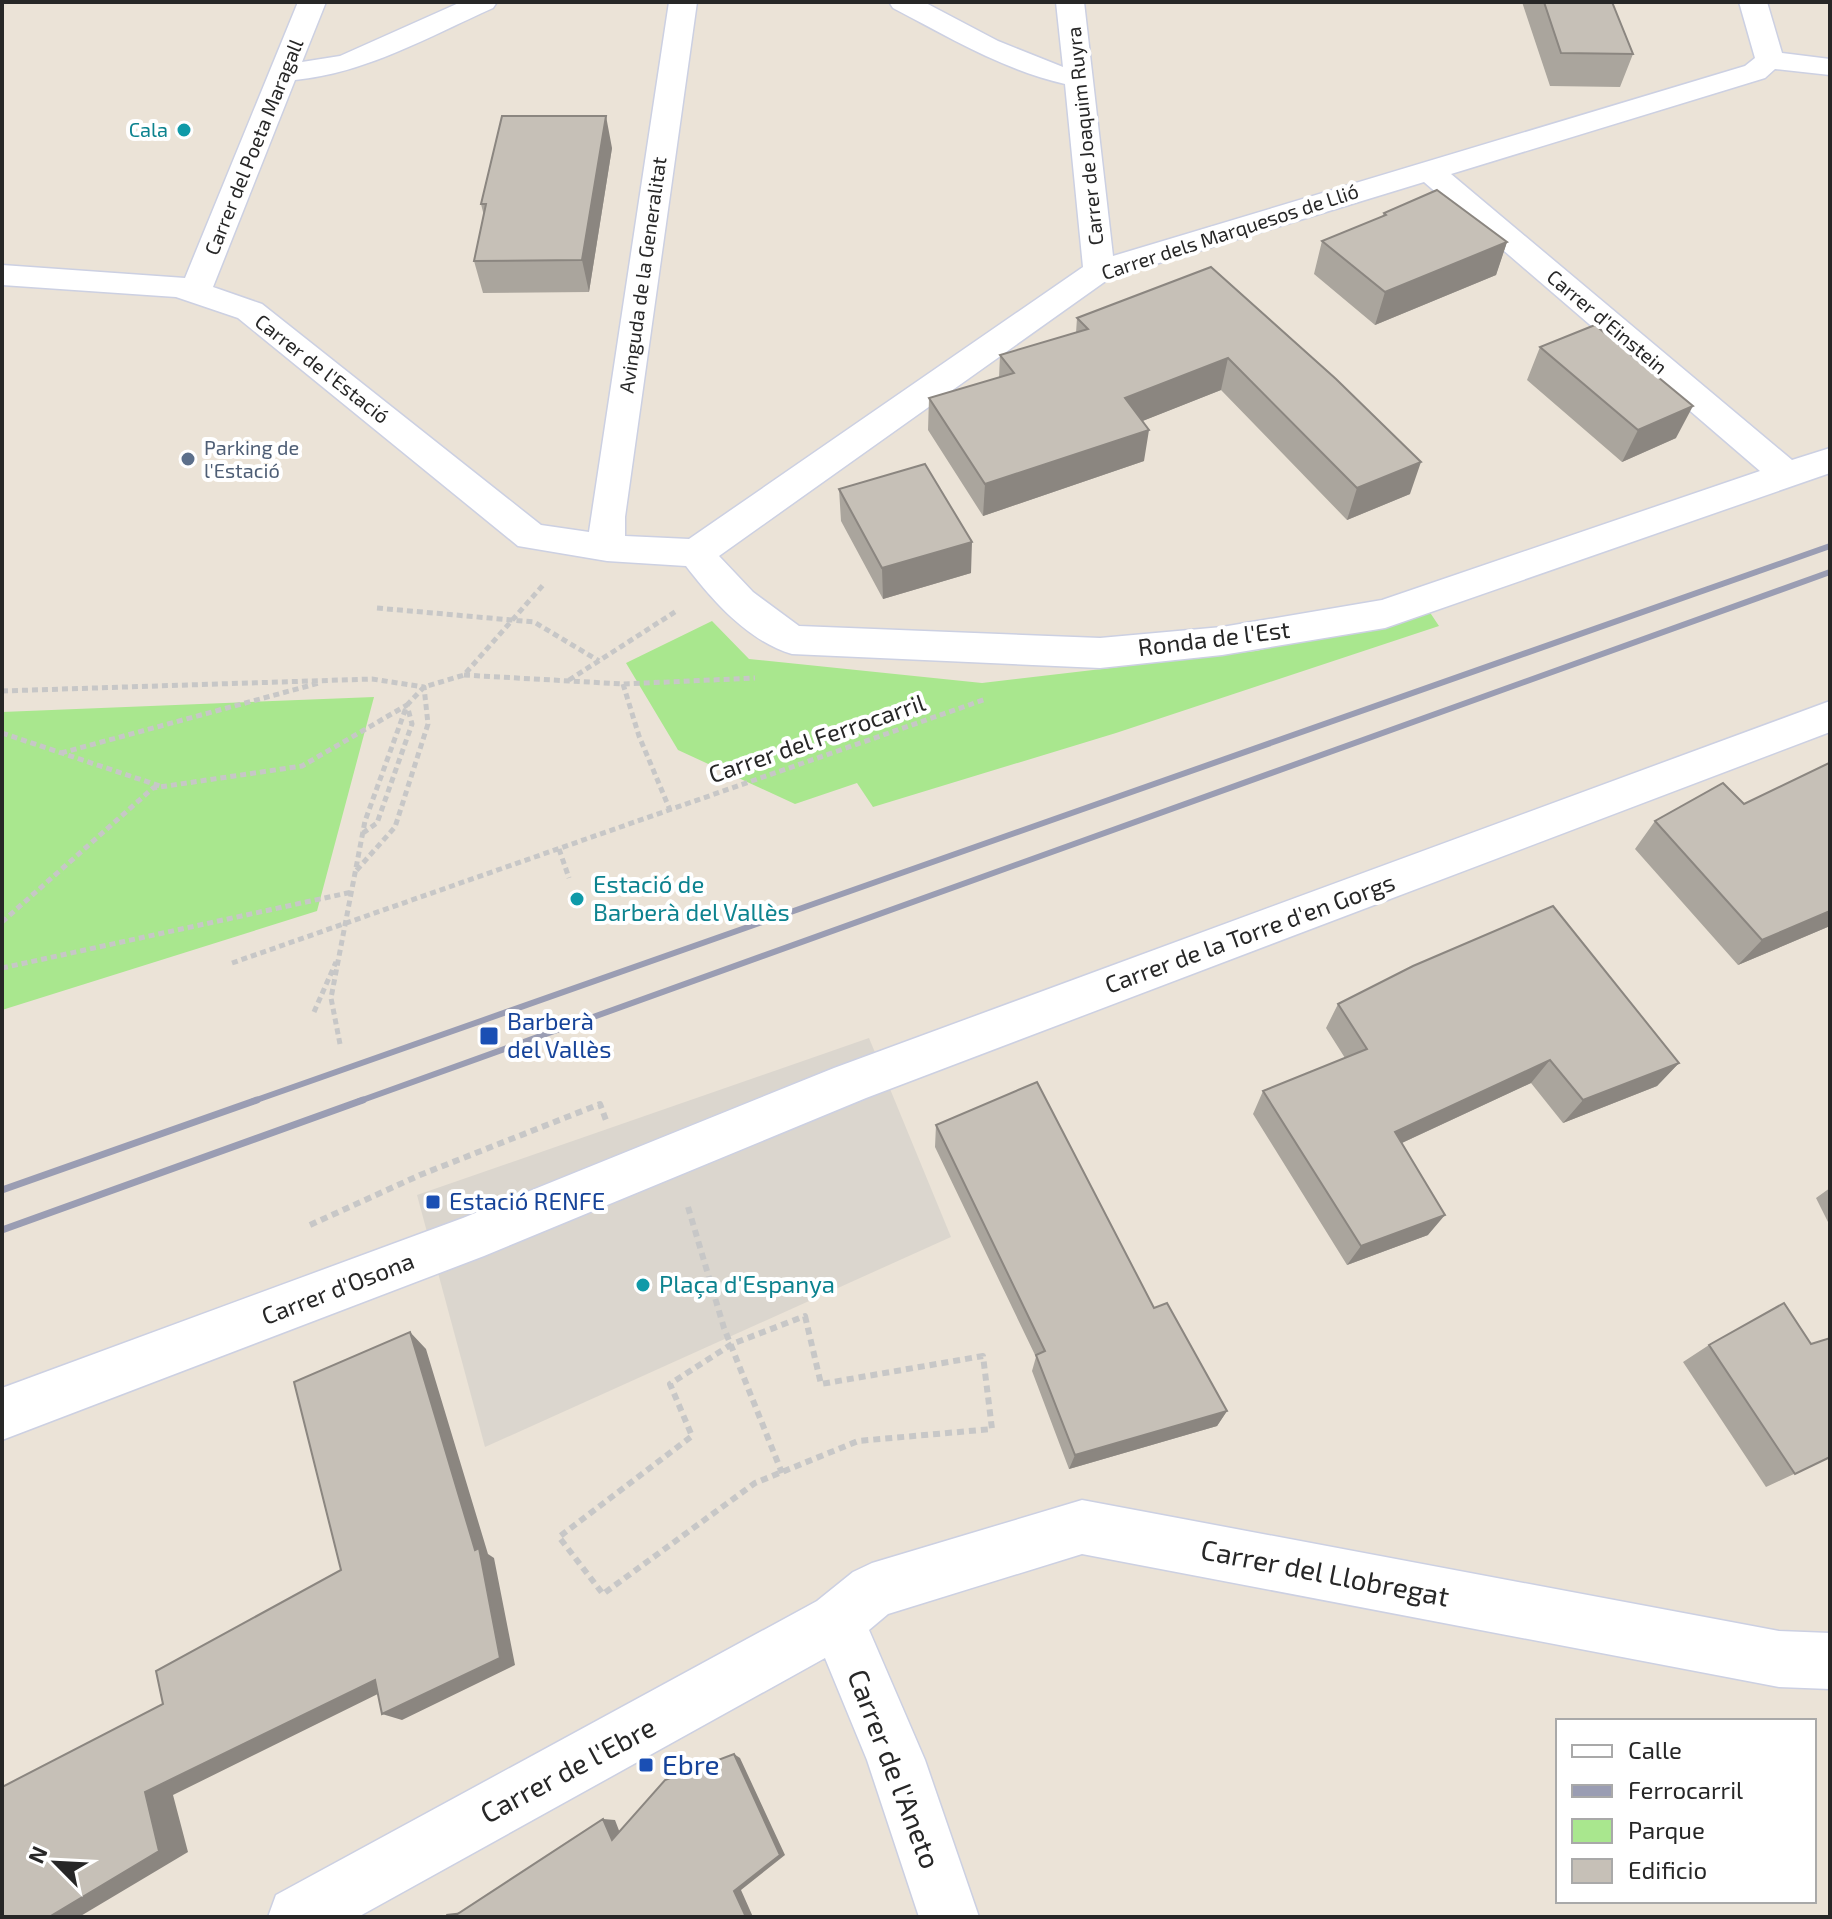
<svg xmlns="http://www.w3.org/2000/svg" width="1832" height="1919" viewBox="0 0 1832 1919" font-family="'Exo 2',sans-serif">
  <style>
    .green { fill: #a9e78e }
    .plaza { fill: #dbd6ce }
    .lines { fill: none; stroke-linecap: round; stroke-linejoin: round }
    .minor-casing { stroke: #ccd0e2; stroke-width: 3 }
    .path-far1 { stroke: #c7c7c7; stroke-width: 5; stroke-dasharray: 6 4; stroke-linecap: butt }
    .path { stroke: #c7c7c7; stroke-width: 6; stroke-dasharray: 7 5; stroke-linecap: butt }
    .minor { fill: #fff; fill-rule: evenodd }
    .rail-far1 { stroke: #9a9db3; stroke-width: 6 }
    .rail { stroke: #9a9db3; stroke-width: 7 }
    .wall { fill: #aaa59d }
    .shaded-wall { fill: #8b8680 }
    .building { fill: #c6c0b7; stroke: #8b8680; stroke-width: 2 }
    .culture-dot { fill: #0f9aa8; stroke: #fff; stroke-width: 3 }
    .service-dot { fill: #5c6f8a; stroke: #fff; stroke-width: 3 }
    .transit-dot { fill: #1a4fb4; stroke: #fff; stroke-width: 3 }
    .labels { text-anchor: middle; stroke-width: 8; stroke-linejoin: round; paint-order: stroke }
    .far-culture-label { font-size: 20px; fill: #0d838f; stroke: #fff; text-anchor: end }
    .far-street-label { font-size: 20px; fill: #272727; stroke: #fff }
    .far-service-label { font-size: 20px; fill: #4e5e75; stroke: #fff; text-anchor: start }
    .street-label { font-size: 24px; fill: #272727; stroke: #fff }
    .culture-label { font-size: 24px; fill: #0d838f; stroke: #fff; text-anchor: start }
    .transit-label { font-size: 24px; fill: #164399; stroke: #fff; text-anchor: start }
    .near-street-label { font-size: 28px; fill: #272727; stroke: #fff }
    .near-transit-label { font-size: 28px; fill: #164399; stroke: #fff; text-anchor: start }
  </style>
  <rect width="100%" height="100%" fill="#ebe3d7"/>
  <!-- green -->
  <path class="green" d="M 1429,611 L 1439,626 L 1116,733 L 873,807 L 857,783 L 795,804 L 678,750 L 626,663 L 712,621 L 749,659 L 982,683 L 1256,651 Z
    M 374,697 L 317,911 L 2,1010 L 2,712 Z"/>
  <!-- plaza -->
  <path class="plaza" d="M 869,1038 L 951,1237 L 485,1447 L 417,1195 Z"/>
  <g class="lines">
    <defs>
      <path id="minor" d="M 298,2 L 326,2 L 302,62 L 340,56 L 461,2 L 497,2 L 493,8 C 428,37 366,73 295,80 L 213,287 L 262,304 L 541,525 L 589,532 L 669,2 L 697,2 L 625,517 L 625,536 L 689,539 L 1083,267 L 1065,84 C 1003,70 949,37 893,8 L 889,2 L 924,2 L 998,41 L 1063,67 L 1056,2 L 1084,2 L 1113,256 L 1745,66 L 1755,58 L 1739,2 L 1767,2 L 1782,53 L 1830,59 L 1830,75 L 1775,69 L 1765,78 L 1451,174 L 1792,460 L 1830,448 L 1830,473 L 1385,628 L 1222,655 L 1100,668 L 792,654 C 748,641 713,601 686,566 L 607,561 L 518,546 L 238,318 L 176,297 L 2,285 L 2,265 L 185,278 ZM 1424,182 L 1760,471 L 1382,600 L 1222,627 L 1100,638 L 799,626 L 753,592 L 719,556 L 1110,278 Z
        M 1830,701 L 1830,732 L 866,1098 L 484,1256 L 2,1440 L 2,1388 L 463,1218 L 834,1068 Z
        M 1082,1500 L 1779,1631 L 1830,1633 L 1830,1689 L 1779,1687 L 1082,1554 L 888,1614 L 869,1630 L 925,1760 L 979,1917 L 919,1917 L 867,1760 L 825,1658 L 358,1917 L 268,1917 L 276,1895 L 817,1601 L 853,1572 L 872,1563 Z"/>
    </defs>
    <!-- minor casing -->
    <use href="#minor" class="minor-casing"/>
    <!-- path-far1 -->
    <path class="path-far1" d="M 377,608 L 534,622 L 599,661
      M 464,675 L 623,684 L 755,678
      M 569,680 L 678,610
      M 623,684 L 639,736 L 670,810
      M 2,691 L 372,679 L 424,687 L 428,724 L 395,827 L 355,872
      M 2,733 L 160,786
      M 61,753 L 319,683
      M 559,849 L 569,878
      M 2,922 L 153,788 L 302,766 L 407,705 L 412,724 L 377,823 L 363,833
      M 232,963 L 986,699
      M 2,968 L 352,892
      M 314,1012 L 336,962
      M 340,1044 L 331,998 L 365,821 L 407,705 L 424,687 L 464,675 L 544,584"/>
    <!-- path -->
    <path class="path" d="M 688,1207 L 724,1328 L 782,1473
      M 310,1225 L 420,1175 L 600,1104 L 607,1123
      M 805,1316 L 821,1384 L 983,1356 L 992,1429 L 858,1441 L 755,1483 L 603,1594 L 559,1537 L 692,1436 L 670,1384 L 732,1344 Z"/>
    <!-- minor -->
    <use href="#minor" class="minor"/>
    <!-- rail-far1 -->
    <path class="rail-far1" d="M 251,1102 L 1830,546
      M 357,1102 L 1830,572"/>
    <!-- rail -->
    <path class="rail" d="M 2,1190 L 257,1100
      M 2,1230 L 363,1100"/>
  </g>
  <!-- wall -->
  <path class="wall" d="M 1522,2 L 1612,2 L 1633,54 L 1620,87 L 1550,86 Z
    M 612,148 L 589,292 L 483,293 L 474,261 L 484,216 L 481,204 Z
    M 1384,213 L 1507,242 L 1496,275 L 1375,325 L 1314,274 L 1322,241 L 1382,217 Z
    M 1211,267 L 1410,494 L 1347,520 L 1221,390 L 1142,421 L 1144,461 L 983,516 L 928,430 L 929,398 L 999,378 L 1000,355 L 1076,333 L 1077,318 Z
    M 1540,347 L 1676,438 L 1622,462 L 1527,380 Z
    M 839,489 L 971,573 L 883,599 L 841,521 Z
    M 1830,765 L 1830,926 L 1738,965 L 1635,849 L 1655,821 L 1744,804 Z
    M 1338,1004 L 1679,1063 L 1657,1086 L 1563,1123 L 1531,1083 L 1402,1143 L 1428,1235 L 1347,1265 L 1253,1114 L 1263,1091 L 1345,1058 L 1326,1028 Z
    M 936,1125 L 1154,1308 L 1227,1411 L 1217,1426 L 1069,1469 L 1032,1371 L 1036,1357 L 935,1147 Z
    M 1830,1188 L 1830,1226 L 1816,1198 Z
    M 1709,1345 L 1830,1457 L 1766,1487 L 1683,1362 Z"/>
  <!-- shaded-wall -->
  <path class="shaded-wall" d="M 606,116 L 612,148 L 589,292 L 582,260 Z
    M 1507,242 L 1496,275 L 1375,325 L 1385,292 Z
    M 1228,358 L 1221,390 L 1120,430 L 1125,398 Z
    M 1693,406 L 1676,438 L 1622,462 L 1638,430 Z
    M 1149,430 L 1144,461 L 983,516 L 985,484 Z
    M 1421,462 L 1410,494 L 1347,520 L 1357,488 Z
    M 972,542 L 971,573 L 883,599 L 882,568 Z
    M 1830,911 L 1830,926 L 1738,965 L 1762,940 Z
    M 1550,1060 L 1531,1083 L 1380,1153 L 1395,1132 Z
    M 1679,1063 L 1657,1086 L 1563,1123 L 1583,1100 Z
    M 1445,1215 L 1428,1235 L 1347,1265 L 1361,1246 Z
    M 410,1332 L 426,1349 L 488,1554 L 494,1558 L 515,1665 L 402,1720 L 382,1714 L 475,1550 Z
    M 1227,1411 L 1217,1426 L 1069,1469 L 1075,1455 Z
    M 375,1680 L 394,1686 L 173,1795 L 188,1852 L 79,1917 L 49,1917 L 145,1792 Z
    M 734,1754 L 740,1758 L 785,1855 L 741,1890 L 753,1917 L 746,1917 L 734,1891 Z
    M 603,1819 L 615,1820 L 623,1841 L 612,1840 Z
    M 464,1912 L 466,1917 L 447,1917 L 446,1914 Z"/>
  <!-- building -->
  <path class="building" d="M 1544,2 L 1612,2 L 1633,54 L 1561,53 Z
    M 502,116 L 606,116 L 582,260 L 474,261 L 486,204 L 481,204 Z
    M 1437,190 L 1507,242 L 1385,292 L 1322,241 L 1386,215 L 1384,213 Z
    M 1211,267 L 1336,379 L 1421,462 L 1357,488 L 1228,358 L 1125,398 L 1149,430 L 985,484 L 929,398 L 1014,373 L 1000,355 L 1088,329 L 1077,318 Z
    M 1595,325 L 1693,406 L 1638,430 L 1540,347 Z
    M 925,464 L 972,542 L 882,568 L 839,489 Z
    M 1829,763 L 1830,765 L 1830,911 L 1762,940 L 1655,821 L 1723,783 L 1744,804 Z
    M 1553,906 L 1679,1063 L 1583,1100 L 1550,1060 L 1395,1132 L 1445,1215 L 1361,1246 L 1263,1091 L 1367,1049 L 1338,1004 L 1413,966 Z
    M 1037,1082 L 1154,1308 L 1167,1303 L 1227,1411 L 1075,1455 L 1036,1355 L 1045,1351 L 936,1125 Z
    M 1784,1303 L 1811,1344 L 1830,1338 L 1830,1457 L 1795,1474 L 1709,1345 Z
    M 410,1332 L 475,1550 L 479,1548 L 500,1658 L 382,1714 L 375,1680 L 145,1792 L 159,1851 L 49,1917 L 2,1917 L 2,1787 L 163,1704 L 156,1671 L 341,1570 L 294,1382 Z
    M 734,1754 L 780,1855 L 734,1891 L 746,1917 L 453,1917 L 603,1819 L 612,1840 L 665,1780 Z"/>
  <!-- markers -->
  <g class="culture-dot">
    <circle cx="184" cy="130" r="8"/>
    <circle cx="577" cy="899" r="8"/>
    <circle cx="643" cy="1285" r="8"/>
  </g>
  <circle class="service-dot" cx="188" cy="459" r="8"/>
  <g class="transit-dot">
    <rect x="479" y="1026" width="20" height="20" rx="4"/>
    <rect x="425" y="1194" width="16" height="16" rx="4"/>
    <rect x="638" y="1757" width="16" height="16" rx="4"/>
  </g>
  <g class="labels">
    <!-- far-culture labels -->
    <g class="far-culture-label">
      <text x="168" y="137">Cala</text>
    </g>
    <!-- far-street labels -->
    <g class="far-street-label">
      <text transform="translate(1085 136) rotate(-96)" y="7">Carrer de Joaquim Ruyra</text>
      <text transform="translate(254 147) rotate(-68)" y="7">Carrer del Poeta Maragall</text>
      <text transform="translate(1230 232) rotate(-18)" y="7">Carrer dels Marquesos de Llió</text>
      <text transform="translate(643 275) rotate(-82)" y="7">Avinguda de la Generalitat</text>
      <text transform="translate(1607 322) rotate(40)" y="7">Carrer d'Einstein</text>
      <text transform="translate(322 369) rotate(38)" y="7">Carrer de l'Estació</text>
    </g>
    <!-- far-service labels -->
    <g class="far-service-label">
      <text x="204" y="455">Parking de<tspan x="204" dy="23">l'Estació</tspan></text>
    </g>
    <!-- street labels -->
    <g class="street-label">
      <text transform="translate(1214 639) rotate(-7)" y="8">Ronda de l'Est</text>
      <text transform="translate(817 739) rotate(-19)" y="8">Carrer del Ferrocarril</text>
      <text transform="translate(1250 934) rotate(-20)" y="8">Carrer de la Torre d'en Gorgs</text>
      <text transform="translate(338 1289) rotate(-21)" y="8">Carrer d'Osona</text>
    </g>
    <!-- culture labels -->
    <g class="culture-label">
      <text x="593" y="893">Estació de<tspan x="593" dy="28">Barberà del Vallès</tspan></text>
      <text x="659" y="1293">Plaça d'Espanya</text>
    </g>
    <!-- transit labels -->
    <g class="transit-label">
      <text x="507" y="1030">Barberà<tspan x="507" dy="28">del Vallès</tspan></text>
      <text x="449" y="1210">Estació RENFE</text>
    </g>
    <!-- near-street labels -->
    <g class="near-street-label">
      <text transform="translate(1325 1573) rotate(11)" y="10">Carrer del Llobregat</text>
      <text transform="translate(894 1769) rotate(69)" y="10">Carrer de l'Aneto</text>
      <text transform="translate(568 1770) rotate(-28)" y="10">Carrer de l'Ebre</text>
    </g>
    <!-- near-transit labels -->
    <g class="near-transit-label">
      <text x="662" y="1775">Ebre</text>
    </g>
  </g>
  <!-- border -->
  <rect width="1832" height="1919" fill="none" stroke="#272727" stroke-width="8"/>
  <!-- legend -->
  <rect x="1556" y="1719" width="260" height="184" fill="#ffffff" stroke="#a9a9a9" stroke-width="2"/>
  <rect x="1572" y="1745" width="40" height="12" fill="#ffffff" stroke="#a9a9a9" stroke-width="2"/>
  <text x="1628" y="1759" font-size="24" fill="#272727">Calle</text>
  <rect x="1572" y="1785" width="40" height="12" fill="#9a9db3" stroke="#a9a9a9" stroke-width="2"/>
  <text x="1628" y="1799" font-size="24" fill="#272727">Ferrocarril</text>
  <rect x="1572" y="1819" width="40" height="24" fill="#a9e78e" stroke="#a9a9a9" stroke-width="2"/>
  <text x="1628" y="1839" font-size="24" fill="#272727">Parque</text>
  <rect x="1572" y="1859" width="40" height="24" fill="#c6c0b7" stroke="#a9a9a9" stroke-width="2"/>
  <text x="1628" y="1879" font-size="24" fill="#272727">Edificio</text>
  <!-- north arrow -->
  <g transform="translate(56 1863) rotate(294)" stroke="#ffffff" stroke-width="6" paint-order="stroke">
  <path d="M0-6L14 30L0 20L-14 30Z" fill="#272727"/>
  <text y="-12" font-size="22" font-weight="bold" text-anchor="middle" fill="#272727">N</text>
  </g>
</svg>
